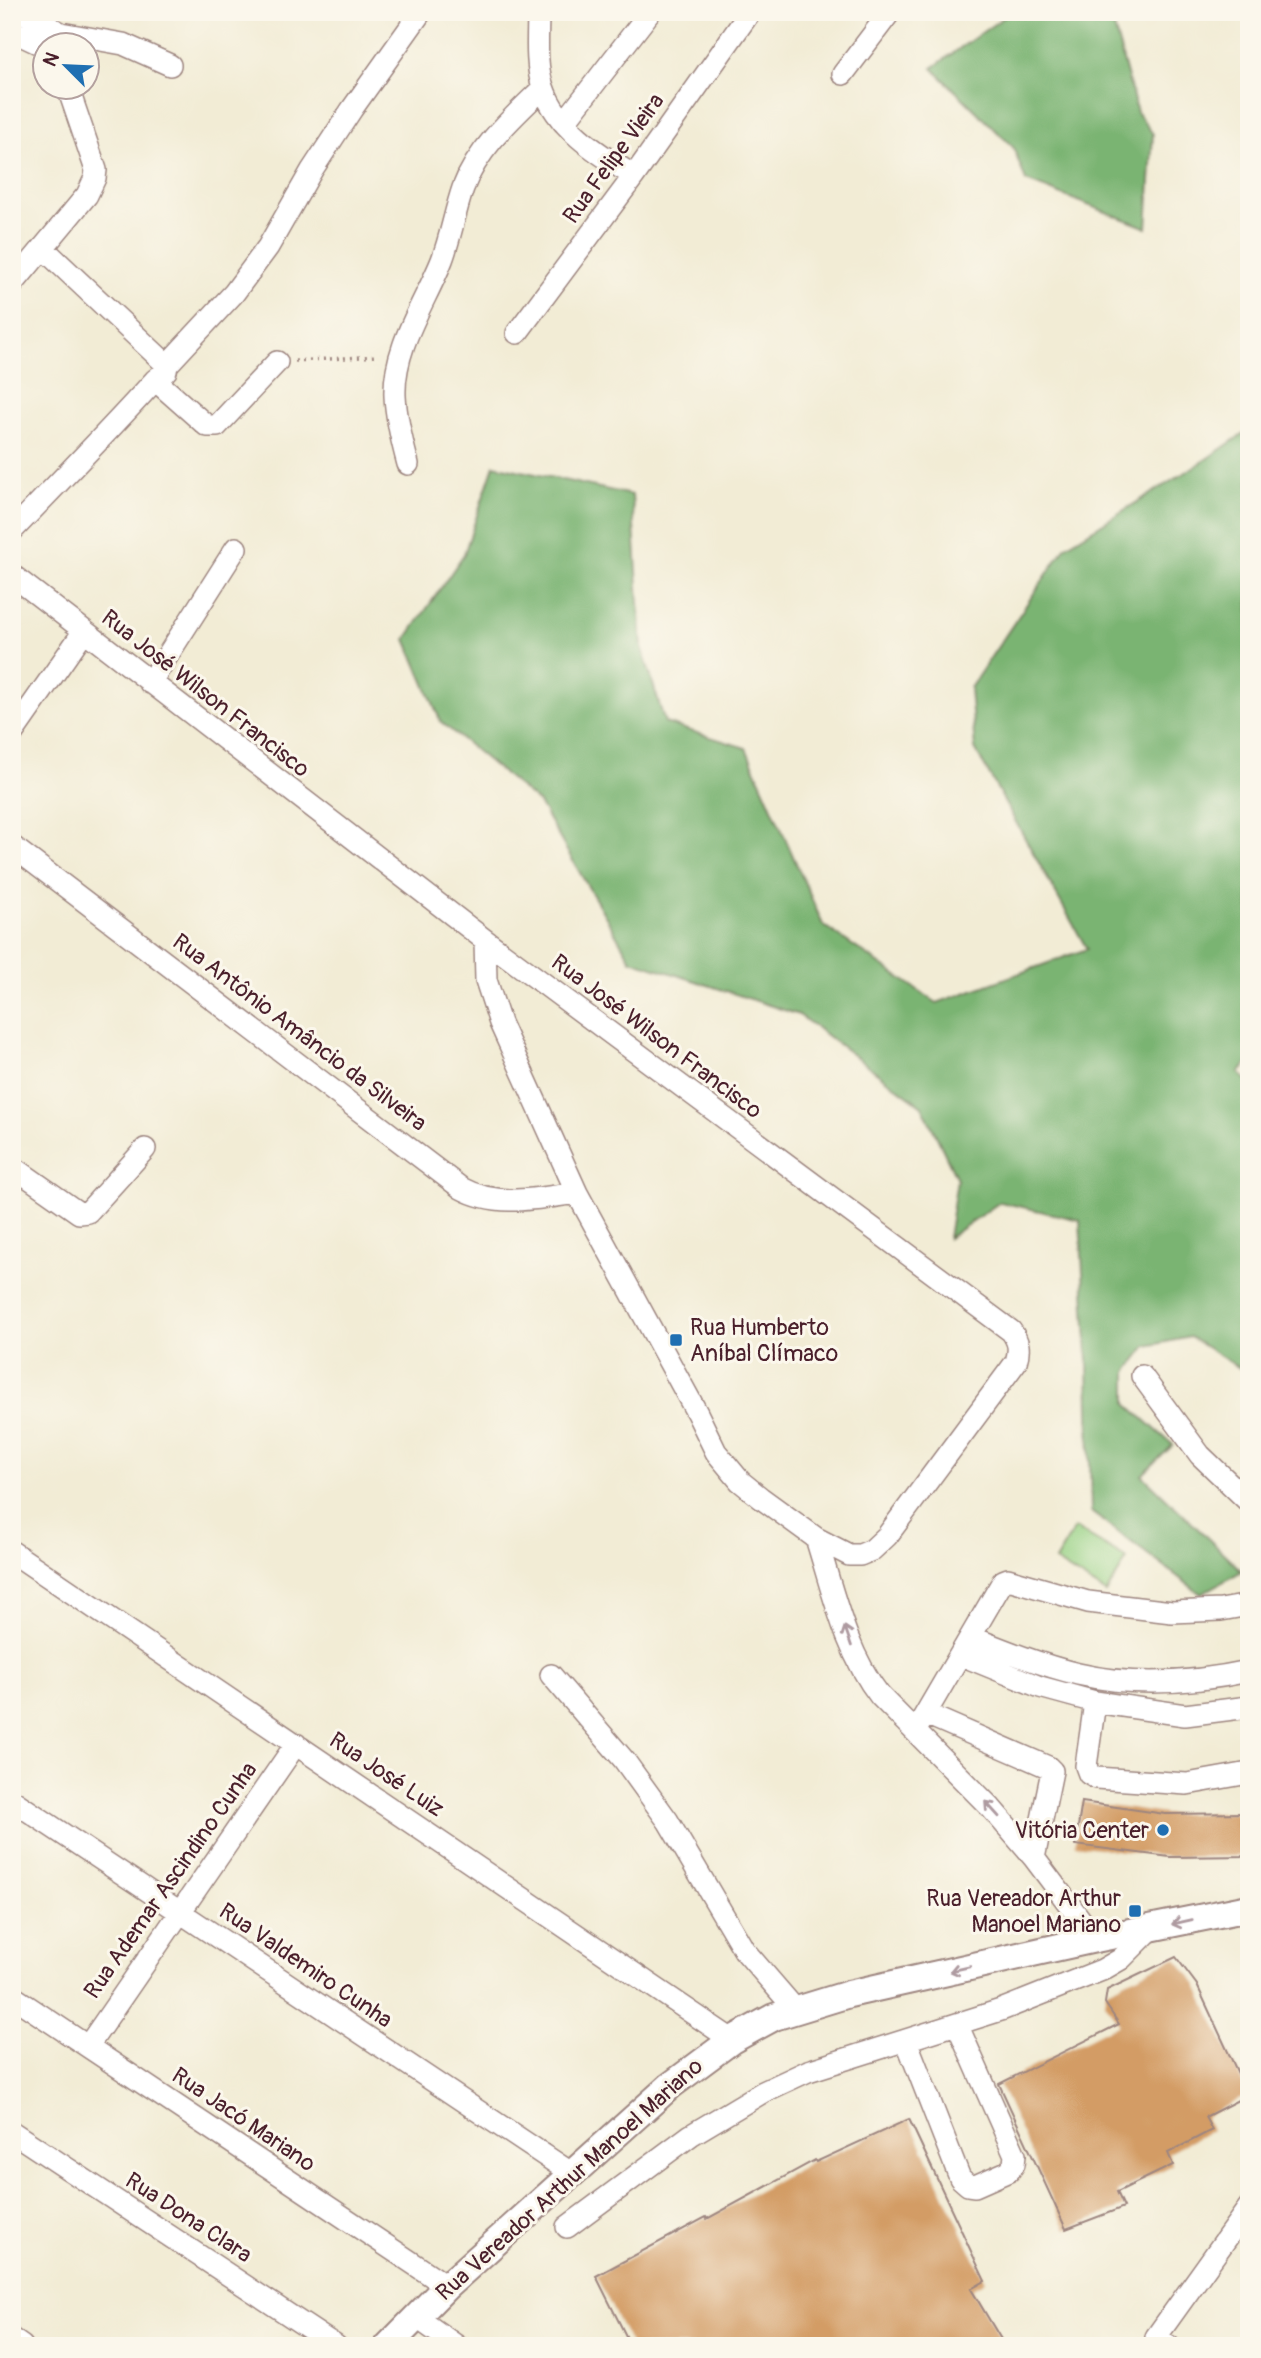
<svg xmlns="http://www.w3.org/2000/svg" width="1261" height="2358" viewBox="0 0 1261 2358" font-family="Pangolin,sans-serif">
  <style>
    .green { fill: #98d285; stroke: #717858; stroke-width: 2 }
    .forest { fill: #7ab472; stroke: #626a4e; stroke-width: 2 }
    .building { fill: #d39c65 }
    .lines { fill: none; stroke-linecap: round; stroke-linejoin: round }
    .minor-casing { stroke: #9e8680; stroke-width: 24 }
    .major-casing { stroke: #9e8680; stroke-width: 30 }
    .path { stroke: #9e8680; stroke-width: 3.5; stroke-dasharray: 2 5; stroke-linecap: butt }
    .minor { stroke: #fff; stroke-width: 21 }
    .major { stroke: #fff; stroke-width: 26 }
    .oneway { stroke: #ae9aa0 }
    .poi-dot { fill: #1f6fb2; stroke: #fbf7ec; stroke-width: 2.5 }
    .labels { text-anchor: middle; stroke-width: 6; stroke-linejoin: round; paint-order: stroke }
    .street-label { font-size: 23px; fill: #4a1f2b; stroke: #fbf7ec }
    .poi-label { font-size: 23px; fill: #4a1f2b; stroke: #fbf7ec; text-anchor: end }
  </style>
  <rect width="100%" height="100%" fill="#fbf7ec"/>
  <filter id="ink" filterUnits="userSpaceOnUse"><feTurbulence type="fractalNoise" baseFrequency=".0143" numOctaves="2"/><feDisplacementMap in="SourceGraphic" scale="14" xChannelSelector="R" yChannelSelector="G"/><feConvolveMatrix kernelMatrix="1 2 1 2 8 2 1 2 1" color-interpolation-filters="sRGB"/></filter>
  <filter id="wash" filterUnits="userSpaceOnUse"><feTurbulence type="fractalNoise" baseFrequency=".00686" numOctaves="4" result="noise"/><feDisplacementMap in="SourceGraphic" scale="28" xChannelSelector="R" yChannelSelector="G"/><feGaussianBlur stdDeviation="1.57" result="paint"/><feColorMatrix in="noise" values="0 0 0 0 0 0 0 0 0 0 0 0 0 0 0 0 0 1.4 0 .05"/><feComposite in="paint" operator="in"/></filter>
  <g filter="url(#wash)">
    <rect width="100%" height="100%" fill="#f2ecd5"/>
    <!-- green -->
    <path class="green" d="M 1075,1528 L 1127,1559 L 1106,1593 L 1055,1561 Z"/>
    <!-- forest -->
    <path class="forest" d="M 1011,12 L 1102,12 L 1112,19 L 1137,112 L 1153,134 L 1147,228 L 1026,181 L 1013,147 L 932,68 Z
      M 1249,430 L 1249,1062 L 1239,1073 L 1249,1082 L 1249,1374 L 1190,1337 L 1147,1346 L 1127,1372 L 1127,1404 L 1173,1445 L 1142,1475 L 1242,1571 L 1201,1594 L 1091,1512 L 1088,1361 L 1080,1220 L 1000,1202 L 948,1238 L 957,1179 L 922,1106 L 799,1015 L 631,960 L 539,803 L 441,722 L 406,639 L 464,554 L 494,465 L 632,495 L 642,648 L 665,723 L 746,748 L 823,925 L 937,1003 L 1087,949 L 975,749 L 970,688 L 1066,546 L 1199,464 Z"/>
    <g id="blocks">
      <!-- building -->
      <path class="building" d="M 1082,1802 L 1165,1814 L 1249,1813 L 1249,1856 L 1170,1857 L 1075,1845 Z
        M 1176,1957 L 1197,1985 L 1248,2095 L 1205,2117 L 1212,2130 L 1168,2153 L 1173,2165 L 1117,2192 L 1124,2207 L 1066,2229 L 999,2084 L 1119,2024 L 1105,2003 L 1107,1990 Z
        M 909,2119 L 985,2281 L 971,2289 L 1005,2346 L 631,2346 L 596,2276 L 706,2217 L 707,2219 L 815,2160 L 816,2162 Z"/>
    </g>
  </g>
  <g filter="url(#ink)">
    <use href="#blocks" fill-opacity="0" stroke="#9e8680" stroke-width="2"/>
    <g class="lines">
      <defs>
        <path id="minor" d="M 22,12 L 61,33 L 123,44 L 170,65
          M 538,12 C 538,36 535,64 543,87 C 557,129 599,154 634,176
          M 12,31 L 46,47
          M 843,74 L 890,12
          M 564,123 L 650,12
          M 44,249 L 167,365
          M 12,285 L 87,195 L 95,178 L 96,170 L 68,88
          M 517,333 L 634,176 L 750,12
          M 155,380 L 207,426 L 217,426 L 277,362
          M 408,464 C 402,442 396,419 395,396 C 393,347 425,303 442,260 C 451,236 455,211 463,188 C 478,148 513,117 543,88
          M 12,531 C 60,481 109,431 155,380 L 166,371 L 167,365 L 234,293 L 268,247 L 312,170 L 352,109 L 421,12
          M 12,575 L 485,940 L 1011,1331 C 1019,1342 1020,1349 1016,1362 L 887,1536 L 872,1550 L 860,1555 L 849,1555 L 816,1538 L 761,1498 L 740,1481 L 716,1452 L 697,1413 L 577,1193 L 500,1023 L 486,980 L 485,940
          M 150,683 L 236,548
          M 12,734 L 84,631
          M 12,846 L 461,1188 C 497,1208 538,1198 577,1193
          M 12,1166 L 79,1213 L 88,1212 L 145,1149
          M 1142,1376 L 1200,1455 L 1249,1502
          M 816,1538 C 833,1591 845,1651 880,1696 L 991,1808 L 1034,1858 L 1095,1939
          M 12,1552 L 732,2040
          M 971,1637 C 1006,1651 1041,1665 1078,1674 C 1134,1687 1193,1683 1249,1671
          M 961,1655 L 1040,1687 L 1095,1702 L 1185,1715 L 1249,1707
          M 551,1675 L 624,1760 L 668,1821 L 744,1950 L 795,2009
          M 1095,1702 L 1086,1766 L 1089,1774 L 1096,1778 L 1187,1784 L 1249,1773
          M 926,1714 L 1048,1767 L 1052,1771 L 1034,1858
          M 916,1730 L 1003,1581 L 1008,1579 L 1088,1602 L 1172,1612 L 1221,1610 L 1249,1605
          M 12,1800 L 571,2173
          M 12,1996 L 447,2286
          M 906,2040 L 960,2178 L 968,2185 L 975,2186 L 1009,2171 L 1014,2164 L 1015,2155 L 957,2024
          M 88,2046 L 296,1744
          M 12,2132 L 336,2346
          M 567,2227 L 691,2135 L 763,2092 L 808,2071 L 1001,2010 L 1102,1970 L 1121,1959 L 1150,1930
          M 416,2317 L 457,2346
          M 12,2339 L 22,2346
          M 1169,2346 L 1156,2337 L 1249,2207"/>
        <path id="major" d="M 388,2346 L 447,2286 L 670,2086 L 732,2040 L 774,2017 L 849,1994 L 1095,1939 L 1249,1908"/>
      </defs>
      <!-- minor casing -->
      <use href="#minor" class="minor-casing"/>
      <!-- major casing -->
      <use href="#major" class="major-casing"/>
      <!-- path -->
      <path class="path" d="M 295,361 L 378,356"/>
      <!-- minor -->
      <use href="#minor" class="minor"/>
      <!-- major -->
      <use href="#major" class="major"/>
    </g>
    <!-- one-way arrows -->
    <defs><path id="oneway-shaft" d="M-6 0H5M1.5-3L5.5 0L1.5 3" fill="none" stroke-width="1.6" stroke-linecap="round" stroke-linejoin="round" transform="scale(1.75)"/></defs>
    <g class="oneway">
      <use href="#oneway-shaft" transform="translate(848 1636) rotate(-109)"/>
      <use href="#oneway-shaft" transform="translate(992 1809) rotate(-132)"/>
      <use href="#oneway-shaft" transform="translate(1182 1922) rotate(167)"/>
      <use href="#oneway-shaft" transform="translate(960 1969) rotate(167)"/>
    </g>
  </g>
  <!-- markers -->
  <g class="poi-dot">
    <rect x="669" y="1333" width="14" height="14" rx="3.5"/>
    <circle cx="1163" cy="1830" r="7"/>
    <rect x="1128" y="1904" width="14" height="14" rx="3.5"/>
  </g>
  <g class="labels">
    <!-- street labels -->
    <g class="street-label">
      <text transform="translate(613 158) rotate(-54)" y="8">Rua Felipe Vieira</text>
      <text transform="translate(206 693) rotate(38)" y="8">Rua José Wilson Francisco</text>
      <text transform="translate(300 1032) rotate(37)" y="8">Rua Antônio Amâncio da Silveira</text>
      <text transform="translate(657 1036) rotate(37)" y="8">Rua José Wilson Francisco</text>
      <text transform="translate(387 1774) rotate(34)" y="8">Rua José Luiz</text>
      <text transform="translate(170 1880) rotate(-55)" y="8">Rua Ademar Ascindino Cunha</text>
      <text transform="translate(306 1965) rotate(34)" y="8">Rua Valdemiro Cunha</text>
      <text transform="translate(244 2119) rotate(34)" y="8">Rua Jacó Mariano</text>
      <text transform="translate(569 2179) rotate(-42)" y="8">Rua Vereador Arthur Manoel Mariano</text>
      <text transform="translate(189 2217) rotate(33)" y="8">Rua Dona Clara</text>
    </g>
    <!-- poi labels -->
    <g class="poi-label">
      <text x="690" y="1335" text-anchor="start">Rua Humberto<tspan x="690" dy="26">Aníbal Clímaco</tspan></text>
      <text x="1149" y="1838">Vitória Center</text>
      <text x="1121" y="1906">Rua Vereador Arthur<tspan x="1121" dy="26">Manoel Mariano</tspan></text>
    </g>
  </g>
  <!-- margin -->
  <rect width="1261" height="2358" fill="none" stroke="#fbf7ec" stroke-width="42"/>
  <!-- north arrow -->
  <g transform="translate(66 66) rotate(294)"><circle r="33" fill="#fbf7ec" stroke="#b4a19f" stroke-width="2"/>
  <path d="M0-5L12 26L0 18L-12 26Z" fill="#1f6fb2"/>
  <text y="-10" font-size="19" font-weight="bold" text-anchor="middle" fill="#4a1f2b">N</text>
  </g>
</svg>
